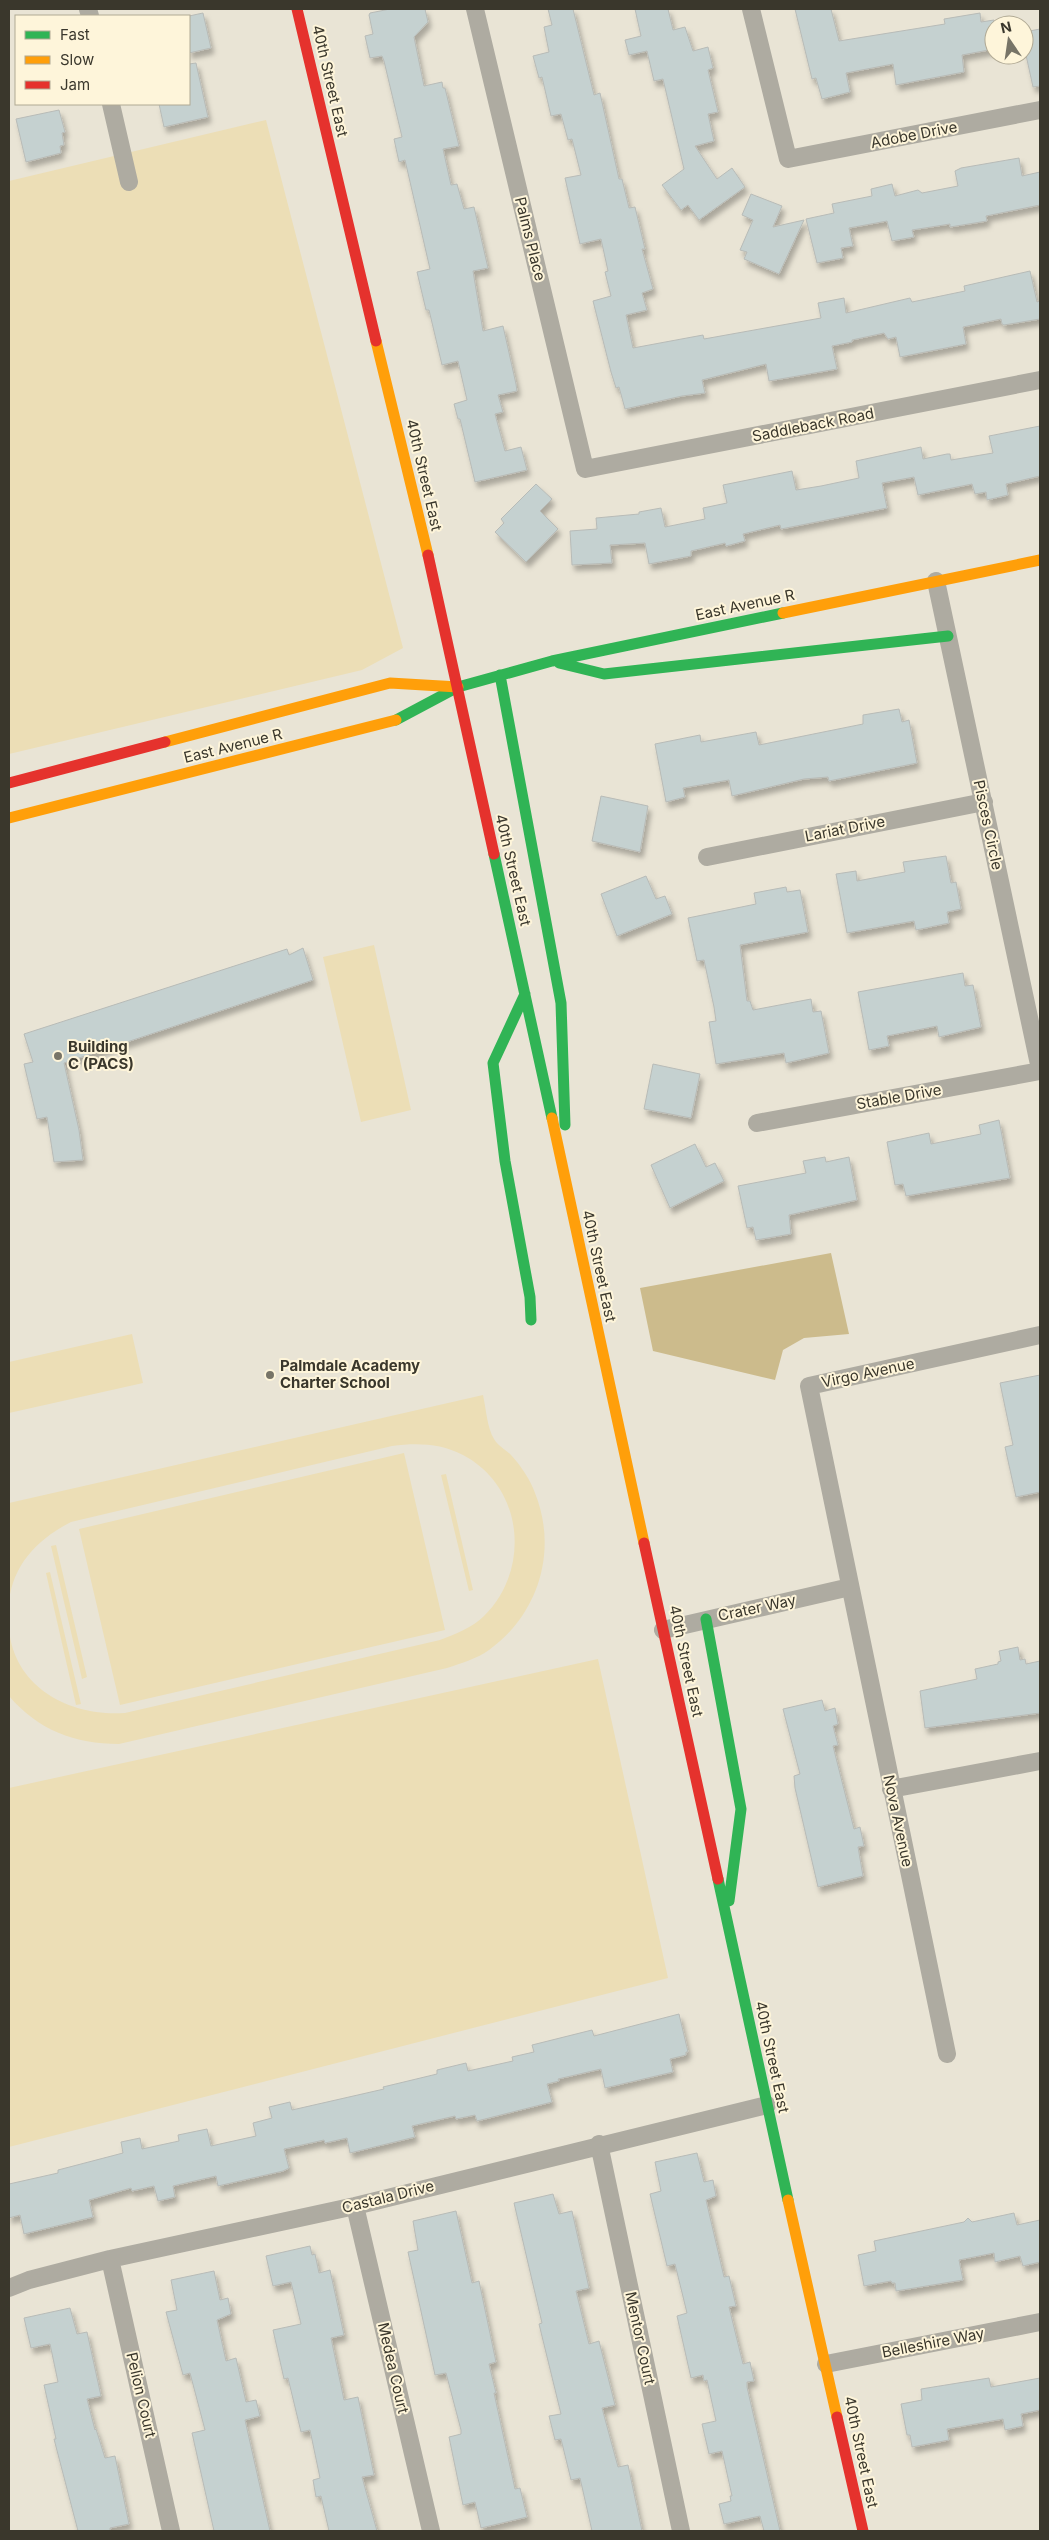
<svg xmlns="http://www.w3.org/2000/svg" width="1049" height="2540" viewBox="0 0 1049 2540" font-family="Inter,sans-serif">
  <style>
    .green { fill: #ecdeb6 }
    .water { fill: #ccbb8c }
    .building { fill: #c5d1d0; stroke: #b8bbb7; filter: url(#shadow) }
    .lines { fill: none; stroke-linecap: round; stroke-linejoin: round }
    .street { stroke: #aeaba1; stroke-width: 18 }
    .fast { stroke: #30b455; stroke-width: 11 }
    .slow { stroke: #ff9f0a; stroke-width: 11 }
    .jam { stroke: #e5322d; stroke-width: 11 }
    .poi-dot { fill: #777467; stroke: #fef5da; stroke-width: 2 }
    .labels { text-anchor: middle; stroke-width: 4; stroke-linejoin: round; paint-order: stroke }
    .street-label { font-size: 15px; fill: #3a372c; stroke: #fef5da }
    .poi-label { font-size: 15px; font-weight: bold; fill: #3a372c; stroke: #fef5da; text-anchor: start }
  </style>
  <defs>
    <filter id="shadow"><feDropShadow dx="3" dy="5.5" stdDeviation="2.5" flood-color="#0004"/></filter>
  </defs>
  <rect width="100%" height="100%" fill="#e9e4d5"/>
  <!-- green -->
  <path class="green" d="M 266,120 L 403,648 L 362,670 L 9,754 L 9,181 Z
    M 374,945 L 411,1110 L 361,1122 L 323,957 Z
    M 132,1334 L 143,1383 L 9,1413 L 9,1362 Z
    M 483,1395 C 486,1408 487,1428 494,1439 C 497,1445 506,1450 511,1455 C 521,1466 530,1479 535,1493 C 558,1550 539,1614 489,1650 C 476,1659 462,1663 447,1668 L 119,1744 C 75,1744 38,1730 9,1696 L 9,1629 C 14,1688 71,1717 125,1713 L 440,1640 C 455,1634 472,1628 484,1616 C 531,1570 524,1487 463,1455 C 440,1443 416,1443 392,1446 L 71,1522 C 38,1539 13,1564 9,1602 L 9,1503 Z
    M 404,1453 L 445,1630 L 120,1705 L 79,1529 Z
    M 446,1474 L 473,1590 L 469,1591 L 441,1475 Z
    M 56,1545 L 87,1677 L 82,1679 L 51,1546 Z
    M 50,1572 L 81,1704 L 76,1705 L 46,1573 Z
    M 598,1659 L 668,1978 L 9,2147 L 9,1788 Z"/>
  <!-- water -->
  <path class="water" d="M 831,1253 L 849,1334 L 804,1338 L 783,1350 L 775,1380 L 653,1351 L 640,1288 Z"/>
  <!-- building -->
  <path class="building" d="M 390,9 L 425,9 L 428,22 L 414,37 L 424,86 L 442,82 L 443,88 L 445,88 L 459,146 L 443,149 L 451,185 L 457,184 L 464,209 L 474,207 L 488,268 L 473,271 L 483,331 L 503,326 L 516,384 L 517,391 L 498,395 L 503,412 L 495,414 L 505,451 L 521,447 L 527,470 L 475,482 L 460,419 L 458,419 L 454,404 L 467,400 L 458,361 L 442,365 L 429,310 L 426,310 L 417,272 L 430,269 L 405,160 L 399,162 L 394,139 L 402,137 L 384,61 L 382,56 L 370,58 L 365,36 L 373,34 L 369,15 L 370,13 Z
    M 548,9 L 573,9 L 594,95 L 600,93 L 619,179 L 622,179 L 629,208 L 635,207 L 645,249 L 642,249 L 653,289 L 642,293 L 647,310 L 626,315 L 633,348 L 703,335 L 704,339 L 821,318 L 818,303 L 844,298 L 846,313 L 910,298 L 912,302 L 965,291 L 964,286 L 1030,271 L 1037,302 L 1040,301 L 1040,319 L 1004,325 L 1002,324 L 1001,319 L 963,327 L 966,344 L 900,357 L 896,337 L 888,339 L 884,333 L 852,340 L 852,342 L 832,346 L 837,369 L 769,381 L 766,364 L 702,380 L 705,393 L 682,396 L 625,409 L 619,387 L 616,388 L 611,372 L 593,301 L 611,296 L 605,272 L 608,271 L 601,239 L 580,244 L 565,178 L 581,175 L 572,139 L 568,140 L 561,114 L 551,116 L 542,77 L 539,78 L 533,56 L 549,52 L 544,27 L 552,25 Z
    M 635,9 L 668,9 L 673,30 L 685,27 L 693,51 L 708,47 L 713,68 L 708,70 L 718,112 L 708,114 L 714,141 L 695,146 L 717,179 L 732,168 L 745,187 L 699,220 L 688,205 L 681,210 L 662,185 L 684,169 L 663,79 L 654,81 L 647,51 L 629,55 L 625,40 L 641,36 Z
    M 795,9 L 831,9 L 839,41 L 945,24 L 944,19 L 980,13 L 981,22 L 994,20 L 994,49 L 962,55 L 964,72 L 896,85 L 893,64 L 846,73 L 850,92 L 822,99 L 816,78 L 812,79 Z
    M 203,13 L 211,48 L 189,53 L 189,16 Z
    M 1040,29 L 1040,86 L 1033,87 L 1024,46 L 1024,32 Z
    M 196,63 L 208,117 L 164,127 L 159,104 L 189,104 L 189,64 Z
    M 59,110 L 65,132 L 62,133 L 64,145 L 60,146 L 61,153 L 26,162 L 16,119 Z
    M 1019,158 L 1022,176 L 1040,172 L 1040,205 L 986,216 L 987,221 L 950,227 L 950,224 L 912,230 L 914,237 L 892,241 L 887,221 L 849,228 L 853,246 L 841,248 L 843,258 L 817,263 L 806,219 L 834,213 L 832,204 L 872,196 L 871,189 L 892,184 L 895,196 L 918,190 L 922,193 L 958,186 L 955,171 L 961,168 Z
    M 751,194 L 782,206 L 773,227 L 804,220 L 779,274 L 744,259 L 747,252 L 740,250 L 753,220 L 742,215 Z
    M 1040,426 L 1040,476 L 1006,484 L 1008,495 L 987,500 L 986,492 L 975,494 L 972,484 L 918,495 L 914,477 L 882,483 L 887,508 L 781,529 L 780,525 L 743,534 L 745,541 L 726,546 L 725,543 L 691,551 L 691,556 L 649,564 L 645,543 L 610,545 L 612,563 L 572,565 L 570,531 L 597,529 L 596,518 L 639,514 L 639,512 L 661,508 L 665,527 L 705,519 L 703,508 L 727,503 L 723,485 L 792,471 L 796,490 L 821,486 L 859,478 L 856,461 L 921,447 L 923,459 L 947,454 L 950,454 L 951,460 L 993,453 L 989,436 Z
    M 536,484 L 552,499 L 540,511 L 558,529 L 526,562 L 495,532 L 504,523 L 501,519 Z
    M 899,709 L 902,722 L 909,720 L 917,763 L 829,781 L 828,777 L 804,779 L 732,796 L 729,780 L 683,788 L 685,797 L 666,802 L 655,744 L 700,735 L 701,742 L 756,732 L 759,745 L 863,724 L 863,715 Z
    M 601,796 L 648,806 L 640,852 L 592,841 Z
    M 946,856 L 951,883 L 956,882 L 961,909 L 947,912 L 949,923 L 916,930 L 914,921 L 847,933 L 836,874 L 856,871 L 857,881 L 905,872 L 903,862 Z
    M 646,876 L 656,899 L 665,896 L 672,914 L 617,936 L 601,894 Z
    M 786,887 L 787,892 L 800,890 L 808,932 L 740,945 L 747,1001 L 750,1001 L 753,1010 L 811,999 L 813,1012 L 821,1011 L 829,1053 L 786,1063 L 784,1053 L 716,1064 L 709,1022 L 716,1021 L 714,1007 L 704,960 L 697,961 L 688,918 L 756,904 L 754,893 Z
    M 303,948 L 313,980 L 64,1063 L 79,1130 L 83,1160 L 54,1162 L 47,1117 L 37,1119 L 24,1064 L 33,1062 L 24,1034 L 287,949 L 289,955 Z
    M 963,973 L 965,986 L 973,985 L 981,1027 L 939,1037 L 937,1026 L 887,1036 L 889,1046 L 869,1050 L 858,992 Z
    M 653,1064 L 700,1074 L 691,1118 L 644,1109 Z
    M 999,1120 L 1010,1178 L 906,1196 L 903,1184 L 895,1185 L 887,1142 L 929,1133 L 931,1144 L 981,1134 L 979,1125 Z
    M 695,1144 L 706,1167 L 715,1163 L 724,1181 L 670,1208 L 651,1165 Z
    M 825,1157 L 826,1162 L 849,1157 L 857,1200 L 789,1215 L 791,1234 L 756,1240 L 753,1227 L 747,1228 L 738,1186 L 806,1173 L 803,1161 Z
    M 1040,1375 L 1040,1492 L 1016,1497 L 1005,1447 L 1013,1445 L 1000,1383 Z
    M 1018,1647 L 1020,1660 L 1025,1659 L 1026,1664 L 1040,1661 L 1040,1713 L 925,1728 L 920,1691 L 977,1679 L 975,1669 L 998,1664 L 998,1662 L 1001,1661 L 999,1651 Z
    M 822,1700 L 825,1711 L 835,1708 L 838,1724 L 833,1726 L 838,1745 L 833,1746 L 854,1829 L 860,1827 L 864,1846 L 858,1847 L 863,1876 L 818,1887 L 795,1788 L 794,1776 L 800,1774 L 783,1709 Z
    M 679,2014 L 688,2052 L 686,2052 L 686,2055 L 670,2059 L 673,2072 L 605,2088 L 601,2069 L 558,2079 L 559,2081 L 547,2084 L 552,2102 L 477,2121 L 475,2115 L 456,2119 L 455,2116 L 412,2126 L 415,2137 L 350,2153 L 347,2138 L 325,2143 L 324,2140 L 284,2149 L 289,2168 L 283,2171 L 218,2186 L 216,2176 L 173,2186 L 175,2197 L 158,2201 L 154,2186 L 132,2191 L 131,2188 L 89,2200 L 93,2217 L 24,2234 L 20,2215 L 9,2218 L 9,2184 L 58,2173 L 58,2170 L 123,2153 L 121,2142 L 140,2138 L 142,2149 L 179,2141 L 178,2135 L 207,2129 L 211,2146 L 256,2136 L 253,2123 L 272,2118 L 269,2107 L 290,2102 L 292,2110 L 384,2089 L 383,2087 L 437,2074 L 437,2070 L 466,2063 L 468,2071 L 513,2061 L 512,2057 L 534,2052 L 532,2045 L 592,2030 L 594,2036 Z
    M 697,2153 L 704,2182 L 713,2180 L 716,2196 L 706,2200 L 724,2277 L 729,2276 L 736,2306 L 729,2307 L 743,2364 L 750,2362 L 754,2381 L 747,2382 L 747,2387 L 780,2531 L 764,2531 L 760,2516 L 724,2524 L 719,2504 L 731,2501 L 730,2496 L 732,2496 L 722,2451 L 709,2454 L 702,2424 L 716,2421 L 707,2380 L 704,2381 L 703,2375 L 691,2378 L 677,2316 L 687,2313 L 675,2264 L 667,2266 L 650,2194 L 661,2191 L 655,2162 Z
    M 553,2194 L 559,2214 L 572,2211 L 589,2288 L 576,2291 L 589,2344 L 599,2341 L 615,2405 L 602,2408 L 618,2467 L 628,2465 L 642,2531 L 592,2531 L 580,2478 L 571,2480 L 561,2439 L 555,2440 L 549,2416 L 561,2414 L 539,2324 L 542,2323 L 514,2203 Z
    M 456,2211 L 472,2283 L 479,2281 L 496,2362 L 489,2364 L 496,2393 L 494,2393 L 515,2489 L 520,2488 L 527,2517 L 481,2528 L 475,2502 L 463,2505 L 449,2437 L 461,2434 L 461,2430 L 446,2373 L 435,2375 L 408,2252 L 418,2250 L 413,2221 Z
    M 1014,2213 L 1017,2225 L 1040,2220 L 1040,2262 L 1023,2266 L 1020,2256 L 995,2262 L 994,2253 L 959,2260 L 963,2280 L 896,2291 L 895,2283 L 892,2283 L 891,2281 L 864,2286 L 858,2255 L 876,2251 L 874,2241 L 964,2222 L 968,2218 L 972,2222 Z
    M 310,2246 L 312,2255 L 315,2254 L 319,2273 L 330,2270 L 344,2335 L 331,2338 L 344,2400 L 358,2397 L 374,2475 L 362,2477 L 377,2531 L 329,2531 L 321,2496 L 316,2497 L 313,2480 L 320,2478 L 310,2430 L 301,2432 L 288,2378 L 284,2379 L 273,2330 L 301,2324 L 291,2282 L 273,2286 L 266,2256 Z
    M 214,2271 L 220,2300 L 228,2298 L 231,2314 L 217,2320 L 226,2361 L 236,2358 L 246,2402 L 256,2400 L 260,2416 L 245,2420 L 270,2531 L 214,2531 L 192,2433 L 205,2430 L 190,2373 L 183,2375 L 166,2312 L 177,2310 L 171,2280 Z
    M 70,2308 L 77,2334 L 87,2332 L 101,2396 L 87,2399 L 95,2430 L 96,2429 L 105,2458 L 115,2456 L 129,2524 L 110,2528 L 110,2531 L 78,2531 L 54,2439 L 56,2439 L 44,2385 L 58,2382 L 50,2344 L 31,2348 L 24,2318 Z
    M 989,2378 L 991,2387 L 1040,2378 L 1040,2410 L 1021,2414 L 1023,2426 L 1005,2430 L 1003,2419 L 947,2429 L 949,2440 L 912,2447 L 910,2435 L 907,2435 L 901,2404 L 922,2400 L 921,2389 Z"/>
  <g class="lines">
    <!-- street -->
    <path class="street" d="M 88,9 L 90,16
      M 475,9 L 585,469 L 1040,380
      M 751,9 L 788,159 L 1040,110
      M 111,104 L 129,182
      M 936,581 L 1040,1069
      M 707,857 L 984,802
      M 757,1123 L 1040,1071
      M 663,1630 L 850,1587
      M 891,1789 L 1040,1761
      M 947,2054 L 809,1386 L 1040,1335
      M 599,2144 L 681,2531
      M 355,2206 L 431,2531
      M 110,2259 L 171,2531
      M 9,2288 L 29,2280 L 110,2259 L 355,2206 L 767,2105
      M 826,2364 L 1040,2322"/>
    <!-- fast -->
    <path class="fast" d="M 559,663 L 604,674 L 948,636
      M 500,675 L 561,1003 L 565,1125
      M 396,720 L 458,687 L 552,661 L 783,613
      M 494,854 L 552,1118
      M 525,994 L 493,1063 L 505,1161 L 530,1297 L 531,1320
      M 706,1619 L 741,1809 L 729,1901
      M 718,1879 L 788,2200"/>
    <!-- slow -->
    <path class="slow" d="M 376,341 L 428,555
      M 783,613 L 1040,560
      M 165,742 L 390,683 L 458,687
      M 9,818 L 396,720
      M 552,1118 L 644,1543
      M 788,2200 L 837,2417"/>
    <!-- jam -->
    <path class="jam" d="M 297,9 L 376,341
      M 428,555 L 494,854
      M 9,783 L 165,742
      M 644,1543 L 718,1879
      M 837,2417 L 863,2531"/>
  </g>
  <!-- markers -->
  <g class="poi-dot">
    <circle cx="58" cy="1056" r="5"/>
    <circle cx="270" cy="1375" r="5"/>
  </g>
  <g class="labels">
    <!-- street labels -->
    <g class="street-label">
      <text transform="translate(330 81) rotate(77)" y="5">40th Street East</text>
      <text transform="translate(914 135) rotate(-11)" y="5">Adobe Drive</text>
      <text transform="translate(530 239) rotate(76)" y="5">Palms Place</text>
      <text transform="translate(813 425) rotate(-11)" y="5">Saddleback Road</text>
      <text transform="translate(424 475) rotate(77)" y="5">40th Street East</text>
      <text transform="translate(745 605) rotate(-12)" y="5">East Avenue R</text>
      <text transform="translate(233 746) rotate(-14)" y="5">East Avenue R</text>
      <text transform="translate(988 825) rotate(78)" y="5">Pisces Circle</text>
      <text transform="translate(845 829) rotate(-11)" y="5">Lariat Drive</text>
      <text transform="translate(513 870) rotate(77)" y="5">40th Street East</text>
      <text transform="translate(899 1097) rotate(-10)" y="5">Stable Drive</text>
      <text transform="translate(599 1266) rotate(78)" y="5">40th Street East</text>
      <text transform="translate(868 1373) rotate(-12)" y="5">Virgo Avenue</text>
      <text transform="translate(757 1608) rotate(-12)" y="5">Crater Way</text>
      <text transform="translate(686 1661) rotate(78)" y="5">40th Street East</text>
      <text transform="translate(898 1821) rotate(78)" y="5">Nova Avenue</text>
      <text transform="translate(772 2057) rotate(78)" y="5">40th Street East</text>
      <text transform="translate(388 2197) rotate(-14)" y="5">Castala Drive</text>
      <text transform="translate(640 2338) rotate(78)" y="5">Mentor Court</text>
      <text transform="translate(933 2343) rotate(-11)" y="5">Belleshire Way</text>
      <text transform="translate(393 2368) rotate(77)" y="5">Medea Court</text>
      <text transform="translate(141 2395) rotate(77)" y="5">Pelion Court</text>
      <text transform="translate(861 2452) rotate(78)" y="5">40th Street East</text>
    </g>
    <!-- poi labels -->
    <g class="poi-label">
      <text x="68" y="1052">Building<tspan x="68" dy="17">C (PACS)</tspan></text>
      <text x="280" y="1371">Palmdale Academy<tspan x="280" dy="17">Charter School</tspan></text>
    </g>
  </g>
  <!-- border -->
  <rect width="1049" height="2540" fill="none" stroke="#3a372c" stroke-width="20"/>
  <!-- legend -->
  <rect x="15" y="15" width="175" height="90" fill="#fef5da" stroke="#b0a994"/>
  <rect x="25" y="31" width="25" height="8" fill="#30b455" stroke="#b0a994"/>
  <text x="60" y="40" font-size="15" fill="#3a372c">Fast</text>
  <rect x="25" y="56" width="25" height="8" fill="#ff9f0a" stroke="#b0a994"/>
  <text x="60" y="65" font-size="15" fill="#3a372c">Slow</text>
  <rect x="25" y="81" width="25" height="8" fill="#e5322d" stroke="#b0a994"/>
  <text x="60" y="90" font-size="15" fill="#3a372c">Jam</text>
  <!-- north arrow -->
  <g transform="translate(1009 40) rotate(347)"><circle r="24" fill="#fef5da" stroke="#b0a994"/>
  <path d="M0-4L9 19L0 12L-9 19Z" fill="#777467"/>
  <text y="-8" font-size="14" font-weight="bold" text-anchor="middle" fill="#3a372c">N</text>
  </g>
</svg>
